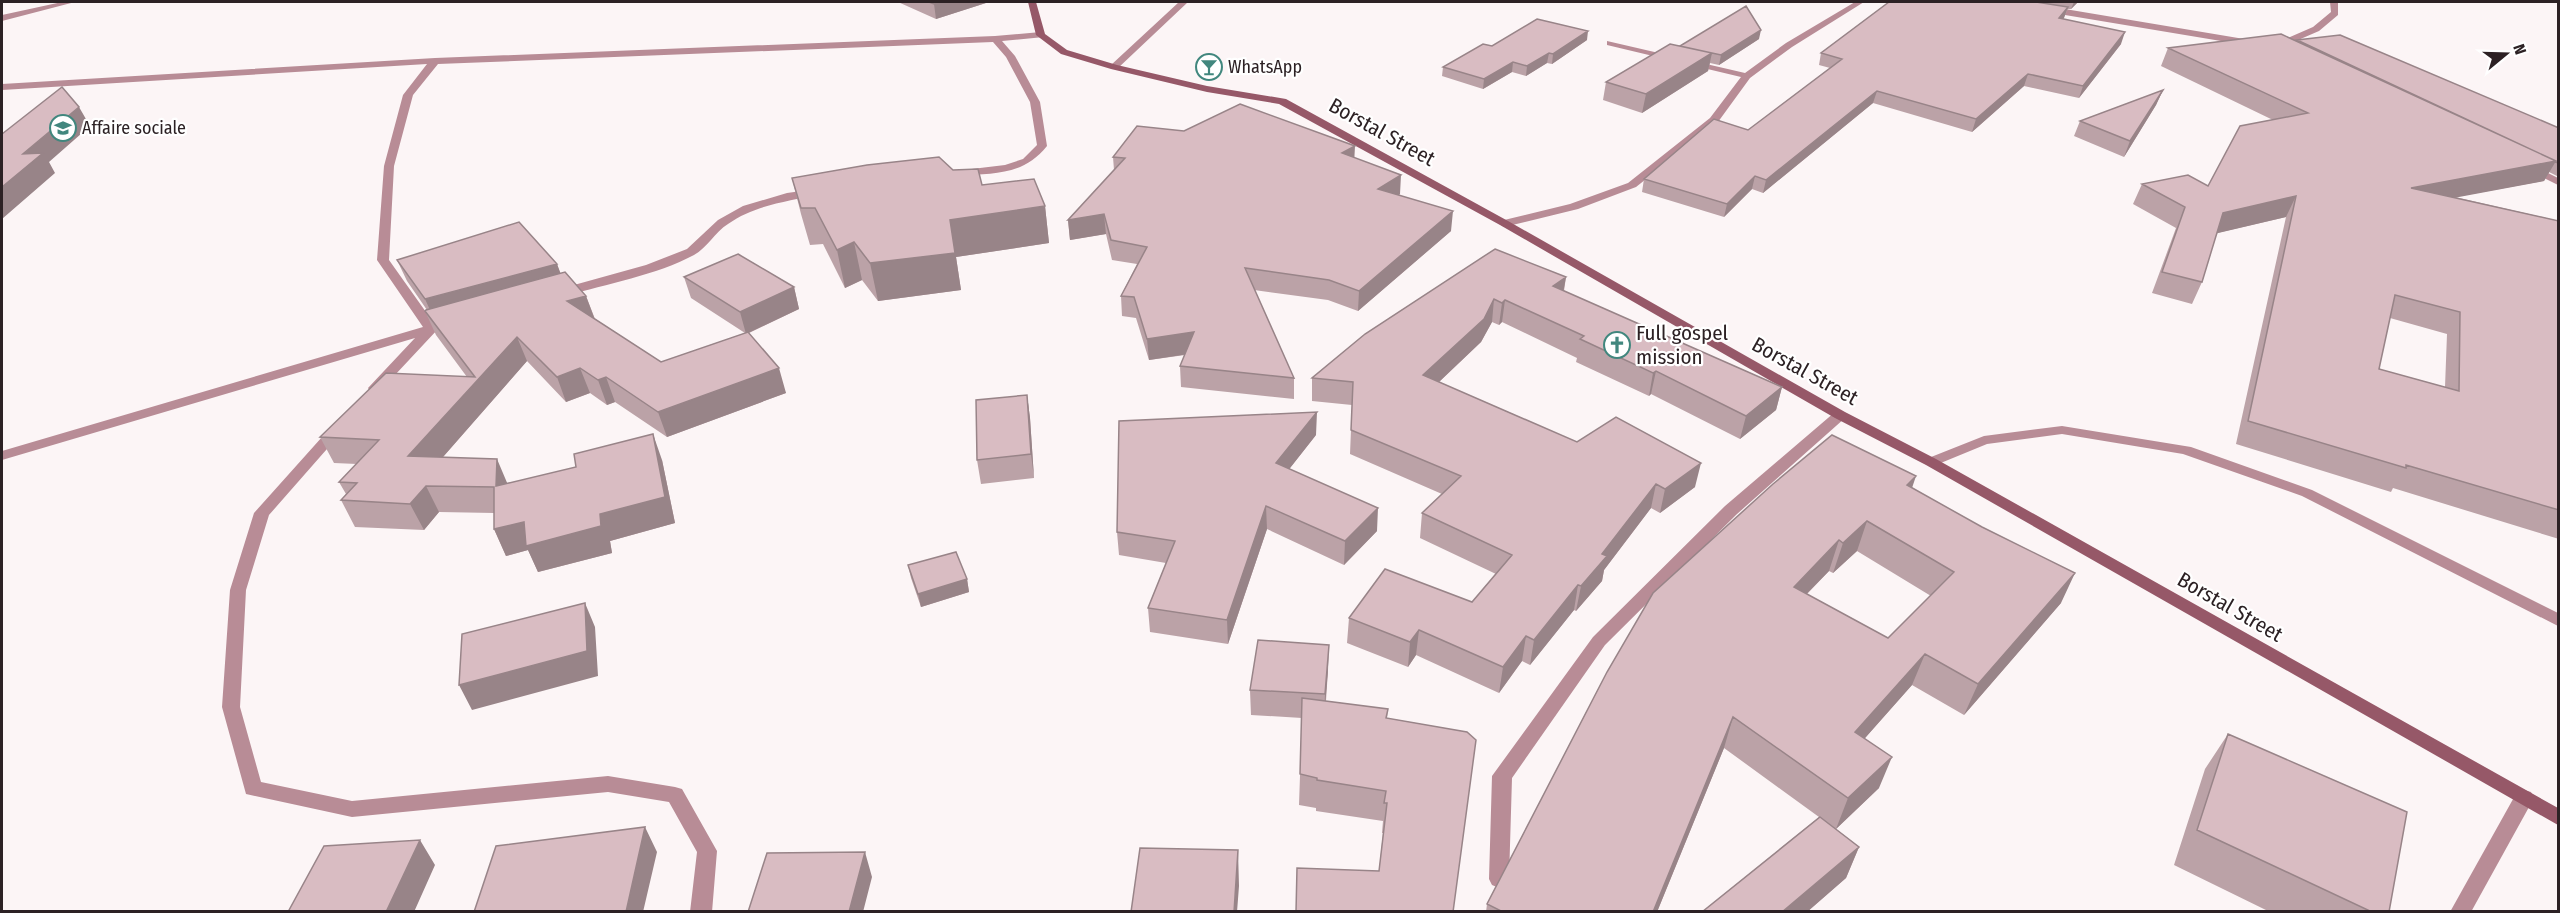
<svg xmlns="http://www.w3.org/2000/svg" width="2560" height="913" viewBox="0 0 2560 913" font-family="'Fira Sans Condensed',sans-serif">
  <style>
    .lines { fill: none; stroke-linecap: round; stroke-linejoin: round }
    .street { fill: #b88c96; fill-rule: evenodd }
    .secondary { fill: #965868; fill-rule: evenodd }
    .wall { fill: #bba2a7; fill-rule: evenodd }
    .shaded-wall { fill: #988488 }
    .building { fill: #d9bcc2; stroke: #988488; stroke-width: 1.5; fill-rule: evenodd }
    .labels { text-anchor: middle; stroke-width: 4.5; stroke-linejoin: round; paint-order: stroke }
    .far-poi-label { font-size: 18px; fill: #2c2124; stroke: #fff; text-anchor: start }
    .street-label { font-size: 21px; fill: #2c2124; stroke: #fff }
    .poi-label { font-size: 21px; fill: #2c2124; stroke: #fff; text-anchor: start }
  </style>
  <rect width="100%" height="100%" fill="#fcf5f6"/>
  <g class="lines">
    <!-- street -->
    <path class="street" d="M 62,2 L 75,2 L 2,21 L 2,15 Z
      M 1179,2 L 1188,2 L 1117,69 L 1111,69 L 1111,65 Z
      M 1855,2 L 1864,2 L 1792,47 L 1750,78 L 1718,122 L 1636,187 L 1578,209 L 1504,227 L 1498,223 L 1500,221 L 1570,204 L 1628,183 L 1710,118 L 1741,77 L 1607,45 L 1607,41 L 1745,73 L 1786,43 Z
      M 2330,2 L 2338,2 L 2338,15 L 2319,31 L 2275,50 L 2047,12 L 2043,9 L 2047,6 L 2274,44 L 2313,27 L 2331,12 Z
      M 1041,32 L 1044,33 L 1044,37 L 1002,41 L 1015,56 L 1040,102 L 1047,146 C 1023,176 994,173 959,176 L 953,173 L 955,171 L 1005,165 L 1023,159 L 1037,145 L 1030,102 L 1006,57 L 993,42 L 438,64 L 413,95 L 394,166 L 389,260 L 438,329 L 380,391 L 370,391 L 368,388 L 415,338 L 2,460 L 2,451 L 423,327 L 377,260 L 384,166 L 403,95 L 427,64 L 2,90 L 2,84 L 435,58 L 995,36 Z
      M 2530,164 L 2558,178 L 2558,185 L 2526,169 L 2526,165 Z
      M 816,189 L 820,190 L 820,194 C 788,202 756,204 728,224 C 715,232 707,248 694,255 C 657,275 606,284 566,296 L 556,296 L 555,293 L 556,290 L 646,265 L 687,249 L 718,220 L 743,206 L 787,193 Z
      M 1840,411 L 1847,415 L 1845,418 L 1737,514 L 1605,645 L 1512,778 L 1509,879 L 1506,885 L 1499,888 L 1492,885 L 1489,879 L 1492,776 L 1593,637 L 1725,506 L 1835,412 Z
      M 336,426 L 343,430 L 341,433 L 269,515 L 246,590 L 240,707 L 261,782 L 352,801 L 608,776 L 675,787 L 682,789 L 717,851 L 712,912 L 690,912 L 697,852 L 669,802 L 608,792 L 352,817 L 246,794 L 222,707 L 230,590 L 254,513 L 331,427 Z
      M 2062,426 L 2191,447 L 2312,490 L 2558,613 L 2558,626 L 2302,496 L 2183,454 L 2062,434 L 1987,444 L 1931,467 L 1923,462 L 1926,459 L 1984,436 Z
      M 2524,790 L 2531,792 L 2534,798 L 2471,912 L 2450,912 L 2517,792 Z"/>
    <!-- secondary -->
    <path class="secondary" d="M 1028,2 L 1036,2 L 1045,34 L 1067,50 L 1117,65 L 1207,86 L 1286,99 L 1508,221 L 1845,412 L 1936,459 L 2558,808 L 2558,825 L 1926,465 L 1835,418 L 1500,225 L 1279,104 L 1207,92 L 1111,69 L 1061,54 L 1036,35 Z"/>
  </g>
  <!-- wall -->
  <path class="wall" d="M 898,2 L 989,2 L 936,19 Z
    M 1889,2 L 2078,2 L 2071,9 L 2068,9 L 2063,19 L 2121,44 L 2079,98 L 2024,86 L 1972,132 L 1873,103 L 1763,193 L 1752,189 L 1724,217 L 1642,192 L 1644,179 L 1748,130 L 1830,68 L 1819,65 L 1821,53 Z
    M 1759,39 L 1719,65 L 1710,63 L 1708,71 L 1642,113 L 1603,100 L 1606,82 L 1680,46 Z
    M 1587,40 L 1552,64 L 1547,63 L 1526,76 L 1512,72 L 1483,89 L 1442,76 L 1443,67 L 1492,46 Z
    M 2297,40 L 2559,128 L 2559,177 L 2549,172 L 2544,181 L 2455,197 L 2559,221 L 2559,539 L 2393,488 L 2391,492 L 2236,444 L 2286,217 L 2217,233 L 2202,282 L 2192,304 L 2152,293 L 2176,228 L 2133,204 L 2142,184 L 2208,186 L 2273,120 L 2161,66 L 2168,48 L 2297,41 ZM 2390,318 L 2447,334 L 2445,387 L 2379,369 Z
    M 2163,90 L 2156,105 L 2124,157 L 2074,136 L 2080,121 Z
    M 1113,157 L 1354,158 L 1400,194 L 1399,195 L 1451,231 L 1358,311 L 1328,300 L 1254,290 L 1294,378 L 1294,399 L 1181,387 L 1180,366 L 1185,355 L 1149,360 L 1136,318 L 1122,316 L 1121,296 L 1137,264 L 1112,260 L 1106,234 L 1070,240 L 1068,220 L 1114,170 Z
    M 953,170 L 982,185 L 1045,206 L 1049,243 L 956,257 L 961,290 L 878,301 L 862,280 L 845,288 L 823,244 L 810,245 L 801,214 L 792,178 Z
    M 397,260 L 557,264 L 560,273 L 586,296 L 595,319 L 661,362 L 745,333 L 691,298 L 684,277 L 794,287 L 799,309 L 749,333 L 786,393 L 667,437 L 615,402 L 607,405 L 590,393 L 566,402 L 527,361 L 443,457 L 507,483 L 662,460 L 675,523 L 610,541 L 612,553 L 538,572 L 528,550 L 506,556 L 494,529 L 494,513 L 439,512 L 424,530 L 355,527 L 341,500 L 346,494 L 339,482 L 357,464 L 334,463 L 320,437 L 467,377 L 436,335 L 425,311 L 427,310 L 407,281 Z
    M 1566,277 L 1564,291 L 1782,387 L 1776,410 L 1740,439 L 1651,394 L 1649,396 L 1576,362 L 1577,358 L 1502,322 L 1499,325 L 1492,322 L 1481,342 L 1439,382 L 1577,442 L 1695,487 L 1660,513 L 1651,508 L 1604,570 L 1602,581 L 1576,611 L 1574,610 L 1530,665 L 1522,661 L 1499,693 L 1416,655 L 1408,667 L 1347,643 L 1349,618 L 1472,602 L 1496,574 L 1420,538 L 1422,513 L 1442,494 L 1350,454 L 1352,405 L 1312,401 L 1312,378 L 1365,334 Z
    M 1027,395 L 1030,418 L 1034,478 L 981,484 L 977,460 Z
    M 1316,435 L 1289,469 L 1377,531 L 1344,565 L 1267,529 L 1228,644 L 1150,632 L 1148,608 L 1166,563 L 1119,555 L 1117,532 Z
    M 1912,489 L 2061,603 L 1964,715 L 1912,685 L 1864,739 L 1879,788 L 1836,829 L 1859,847 L 1846,878 L 1807,912 L 1702,912 L 1819,817 L 1724,748 L 1657,912 L 1486,912 L 1487,904 L 1607,672 ZM 1857,551 L 1931,596 L 1888,638 L 1807,594 L 1829,571 L 1833,573 Z
    M 908,565 L 967,579 L 969,592 L 921,607 L 911,578 Z
    M 1328,670 L 1326,701 L 1388,709 L 1387,718 L 1467,732 L 1379,871 L 1383,833 L 1382,833 L 1383,821 L 1316,811 L 1316,808 L 1299,805 L 1302,718 L 1251,715 L 1250,690 Z
    M 2228,734 L 2389,912 L 2270,912 L 2174,865 L 2205,769 Z"/>
  <!-- shaded-wall -->
  <path class="shaded-wall" d="M 941,2 L 989,2 L 936,19 L 934,4 Z
    M 2074,2 L 2078,2 L 2071,9 Z
    M 2068,7 L 2064,18 L 2055,29 L 2059,18 Z
    M 1761,30 L 1759,39 L 1719,65 L 1721,55 Z
    M 1588,31 L 1587,40 L 1552,64 L 1553,54 Z
    M 2125,32 L 2121,44 L 2079,98 L 2083,86 Z
    M 1549,53 L 1547,63 L 1526,76 L 1527,66 Z
    M 1712,53 L 1708,71 L 1642,113 L 1646,94 Z
    M 1513,62 L 1512,72 L 1483,89 L 1484,79 Z
    M 2028,74 L 2024,86 L 1972,132 L 1976,119 Z
    M 2163,90 L 2156,105 L 2124,157 L 2130,141 Z
    M 1877,91 L 1873,103 L 1763,193 L 1766,180 Z
    M 79,107 L 90,126 L 49,162 L 55,173 L 2,219 L 2,187 L 23,154 Z
    M 1355,146 L 1354,165 L 1342,153 Z
    M 2556,161 L 2544,181 L 2400,208 L 2411,188 Z
    M 1401,175 L 1400,194 L 1377,208 L 1378,189 Z
    M 1755,176 L 1752,189 L 1724,217 L 1727,204 Z
    M 2296,196 L 2286,217 L 2214,234 L 2223,213 Z
    M 1045,206 L 1049,243 L 956,257 L 961,290 L 878,301 L 870,263 L 950,220 Z
    M 1453,211 L 1451,231 L 1358,311 L 1359,291 Z
    M 1104,214 L 1106,234 L 1070,240 L 1068,220 Z
    M 854,242 L 862,280 L 845,288 L 837,250 Z
    M 557,264 L 565,285 L 435,321 L 425,299 Z
    M 1566,277 L 1562,299 L 1553,286 Z
    M 794,287 L 799,309 L 746,334 L 740,312 Z
    M 586,296 L 595,320 L 567,301 Z
    M 1494,299 L 1492,322 L 1481,342 L 1421,399 L 1423,375 Z
    M 1505,300 L 1502,322 L 1499,325 L 1502,303 Z
    M 1194,332 L 1195,353 L 1149,360 L 1147,339 Z
    M 517,337 L 527,361 L 421,482 L 408,456 Z
    M 580,368 L 590,393 L 566,402 L 557,377 Z
    M 779,368 L 786,393 L 667,437 L 658,412 Z
    M 1656,371 L 1651,394 L 1649,396 L 1653,373 Z
    M 606,377 L 615,402 L 607,405 L 598,380 Z
    M 1782,387 L 1776,410 L 1740,439 L 1746,416 Z
    M 1027,395 L 1030,418 L 1034,478 L 1031,454 Z
    M 1317,412 L 1316,435 L 1276,486 L 1276,463 Z
    M 653,434 L 662,460 L 675,523 L 610,541 L 612,553 L 538,572 L 528,550 L 506,556 L 494,529 L 524,522 L 600,514 Z
    M 497,459 L 508,485 L 496,486 Z
    M 1701,463 L 1695,487 L 1660,513 L 1665,489 Z
    M 1916,476 L 1906,506 L 1907,485 Z
    M 1656,484 L 1651,508 L 1604,570 L 1602,581 L 1576,611 L 1581,586 L 1602,554 Z
    M 426,486 L 439,512 L 424,530 L 410,504 Z
    M 1266,506 L 1267,529 L 1228,644 L 1227,620 Z
    M 1378,508 L 1377,531 L 1344,565 L 1345,541 Z
    M 1867,521 L 1857,551 L 1833,573 L 1843,543 Z
    M 1839,540 L 1829,571 L 1784,617 L 1794,587 Z
    M 2075,573 L 2061,603 L 1964,715 L 1978,684 Z
    M 967,579 L 969,592 L 921,607 L 918,594 Z
    M 1578,585 L 1574,610 L 1530,665 L 1534,640 Z
    M 585,603 L 595,627 L 598,676 L 472,710 L 459,685 Z
    M 1419,630 L 1416,655 L 1408,667 L 1410,642 Z
    M 1526,636 L 1522,661 L 1499,693 L 1503,667 Z
    M 1329,645 L 1328,670 L 1324,719 L 1325,694 Z
    M 1925,654 L 1912,685 L 1843,763 L 1855,732 Z
    M 1733,717 L 1724,748 L 1657,912 L 1653,912 Z
    M 1892,757 L 1879,788 L 1836,829 L 1848,798 Z
    M 645,827 L 657,852 L 643,912 L 626,912 Z
    M 420,840 L 435,865 L 414,912 L 386,912 Z
    M 1859,847 L 1846,878 L 1807,912 L 1782,912 Z
    M 1238,850 L 1239,886 L 1237,912 L 1234,912 Z
    M 865,852 L 872,877 L 863,912 L 849,912 Z"/>
  <!-- building -->
  <path class="building" d="M 929,2 L 941,2 L 934,4 Z
    M 1889,2 L 2036,2 L 2068,7 L 2059,18 L 2125,32 L 2083,86 L 2028,74 L 1976,119 L 1877,91 L 1766,180 L 1755,176 L 1727,204 L 1644,179 L 1714,119 L 1748,130 L 1842,59 L 1821,53 Z
    M 1746,6 L 1761,30 L 1721,55 L 1680,46 Z
    M 1537,19 L 1588,31 L 1553,54 L 1549,53 L 1527,66 L 1513,62 L 1484,79 L 1443,67 L 1483,44 L 1492,46 Z
    M 2281,34 L 2556,161 L 2411,188 L 2559,221 L 2559,510 L 2406,465 L 2406,468 L 2248,421 L 2296,196 L 2223,213 L 2202,282 L 2162,272 L 2185,207 L 2142,184 L 2188,175 L 2208,186 L 2240,126 L 2308,113 L 2168,48 ZM 2395,295 L 2460,312 L 2459,391 L 2379,369 Z
    M 2340,35 L 2559,128 L 2559,163 L 2555,162 L 2556,161 L 2297,40 Z
    M 1670,44 L 1712,53 L 1646,94 L 1606,82 Z
    M 62,87 L 79,107 L 23,154 L 43,153 L 2,187 L 2,134 Z
    M 2163,90 L 2130,141 L 2080,121 Z
    M 1240,104 L 1355,146 L 1342,153 L 1401,175 L 1378,189 L 1453,211 L 1359,291 L 1329,280 L 1245,268 L 1294,378 L 1180,366 L 1194,332 L 1147,339 L 1134,297 L 1121,296 L 1147,247 L 1111,240 L 1104,214 L 1068,220 L 1125,158 L 1113,157 L 1137,126 L 1184,131 Z
    M 939,157 L 953,170 L 978,169 L 982,185 L 1034,179 L 1045,206 L 950,220 L 955,253 L 870,263 L 854,242 L 837,250 L 815,208 L 801,208 L 792,178 L 867,165 Z
    M 519,222 L 557,264 L 425,299 L 397,260 Z
    M 1495,249 L 1566,277 L 1553,286 L 1782,387 L 1746,416 L 1656,371 L 1653,373 L 1580,339 L 1584,336 L 1505,300 L 1502,303 L 1494,299 L 1484,319 L 1423,375 L 1577,442 L 1616,417 L 1701,463 L 1665,489 L 1656,484 L 1602,554 L 1607,556 L 1581,586 L 1578,585 L 1534,640 L 1526,636 L 1503,667 L 1419,630 L 1410,642 L 1349,618 L 1385,569 L 1472,602 L 1512,555 L 1422,513 L 1461,476 L 1351,430 L 1353,382 L 1312,378 L 1365,334 Z
    M 738,254 L 794,287 L 740,312 L 684,277 Z
    M 565,272 L 586,296 L 567,301 L 661,362 L 748,332 L 779,368 L 658,412 L 606,377 L 598,380 L 580,368 L 557,377 L 517,337 L 408,456 L 497,459 L 496,486 L 576,467 L 574,454 L 653,434 L 665,497 L 600,514 L 601,526 L 526,546 L 524,522 L 494,529 L 494,487 L 426,486 L 410,504 L 341,500 L 357,483 L 339,482 L 379,440 L 320,437 L 386,373 L 475,377 L 425,311 L 426,310 Z
    M 1027,395 L 1031,454 L 977,460 L 976,400 Z
    M 1317,412 L 1276,463 L 1378,508 L 1345,541 L 1266,506 L 1227,620 L 1148,608 L 1175,541 L 1117,532 L 1119,421 Z
    M 1832,435 L 1916,476 L 1907,485 L 1982,527 L 2075,573 L 1978,684 L 1925,654 L 1855,732 L 1892,757 L 1848,798 L 1733,717 L 1653,912 L 1503,912 L 1487,904 L 1607,672 L 1653,593 L 1773,484 ZM 1867,521 L 1954,572 L 1888,638 L 1794,587 L 1839,540 L 1843,543 Z
    M 956,552 L 967,579 L 918,594 L 908,565 Z
    M 585,603 L 587,651 L 459,685 L 462,634 Z
    M 1258,640 L 1329,645 L 1325,694 L 1250,690 Z
    M 1302,698 L 1388,709 L 1386,718 L 1467,732 L 1476,740 L 1453,912 L 1296,912 L 1297,868 L 1379,871 L 1387,803 L 1384,803 L 1386,791 L 1317,780 L 1317,778 L 1300,774 Z
    M 2228,734 L 2407,812 L 2389,912 L 2372,912 L 2197,830 Z
    M 1820,817 L 1859,847 L 1782,912 L 1702,912 Z
    M 645,827 L 626,912 L 474,912 L 496,846 Z
    M 420,840 L 386,912 L 288,912 L 324,846 Z
    M 1140,848 L 1238,850 L 1234,912 L 1131,912 Z
    M 865,852 L 849,912 L 748,912 L 767,853 Z"/>
  <!-- icons -->
  <defs>
    <symbol id="bar-ring" viewBox="-11 -11 22 22"><circle r="9.5" fill="#fff" stroke="#41877e" stroke-width="1.5"/><path d="M-6-5H6L.8 .8V4.5H3.5V6h-7V4.5H-.8V.8Z" fill="#41877e"/></symbol>
    <symbol id="university-ring" viewBox="-11 -11 22 22"><circle r="9.5" fill="#fff" stroke="#41877e" stroke-width="1.5"/><path d="M0-5L7-2L0 1L-7-2ZM-4 1L0 2.5L4 1V4Q0 6-4 4Z" fill="#41877e"/></symbol>
    <symbol id="church-ring" viewBox="-11 -11 22 22"><circle r="9.5" fill="#fff" stroke="#41877e" stroke-width="1.5"/><path d="M-1.2-6h2.4v3.5h3.3v2.4h-3.3V6h-2.4V-.1h-3.3v-2.4h3.3Z" fill="#41877e"/></symbol>
  </defs>
  <g fill-rule="evenodd">
    <use href="#bar-ring" x="1194" y="52" width="30" height="30"/>
    <use href="#university-ring" x="48" y="113" width="30" height="30"/>
    <use href="#church-ring" x="1602" y="330" width="30" height="30"/>
  </g>
  <g class="labels">
    <!-- far-poi labels -->
    <g class="far-poi-label">
      <text x="1228" y="73">WhatsApp</text>
      <text x="82" y="134">Affaire sociale</text>
    </g>
    <!-- street labels -->
    <g class="street-label">
      <text transform="translate(1382 132) rotate(29)" y="7">Borstal Street</text>
      <text transform="translate(1805 371) rotate(29)" y="7">Borstal Street</text>
      <text transform="translate(2230 607) rotate(30)" y="7">Borstal Street</text>
    </g>
    <!-- poi labels -->
    <g class="poi-label">
      <text x="1636" y="340">Full gospel<tspan x="1636" dy="24">mission</tspan></text>
    </g>
  </g>
  <!-- border -->
  <rect width="2560" height="913" fill="none" stroke="#2c2124" stroke-width="6"/>
  <!-- north arrow -->
  <g transform="translate(2506 54) rotate(71)" stroke="#ffffff" stroke-width="4.5" paint-order="stroke">
  <path d="M0-4.5L10 22L0 15L-10 22Z" fill="#2c2124"/>
  <text y="-9" font-size="16" font-weight="bold" text-anchor="middle" fill="#2c2124">N</text>
  </g>
</svg>
